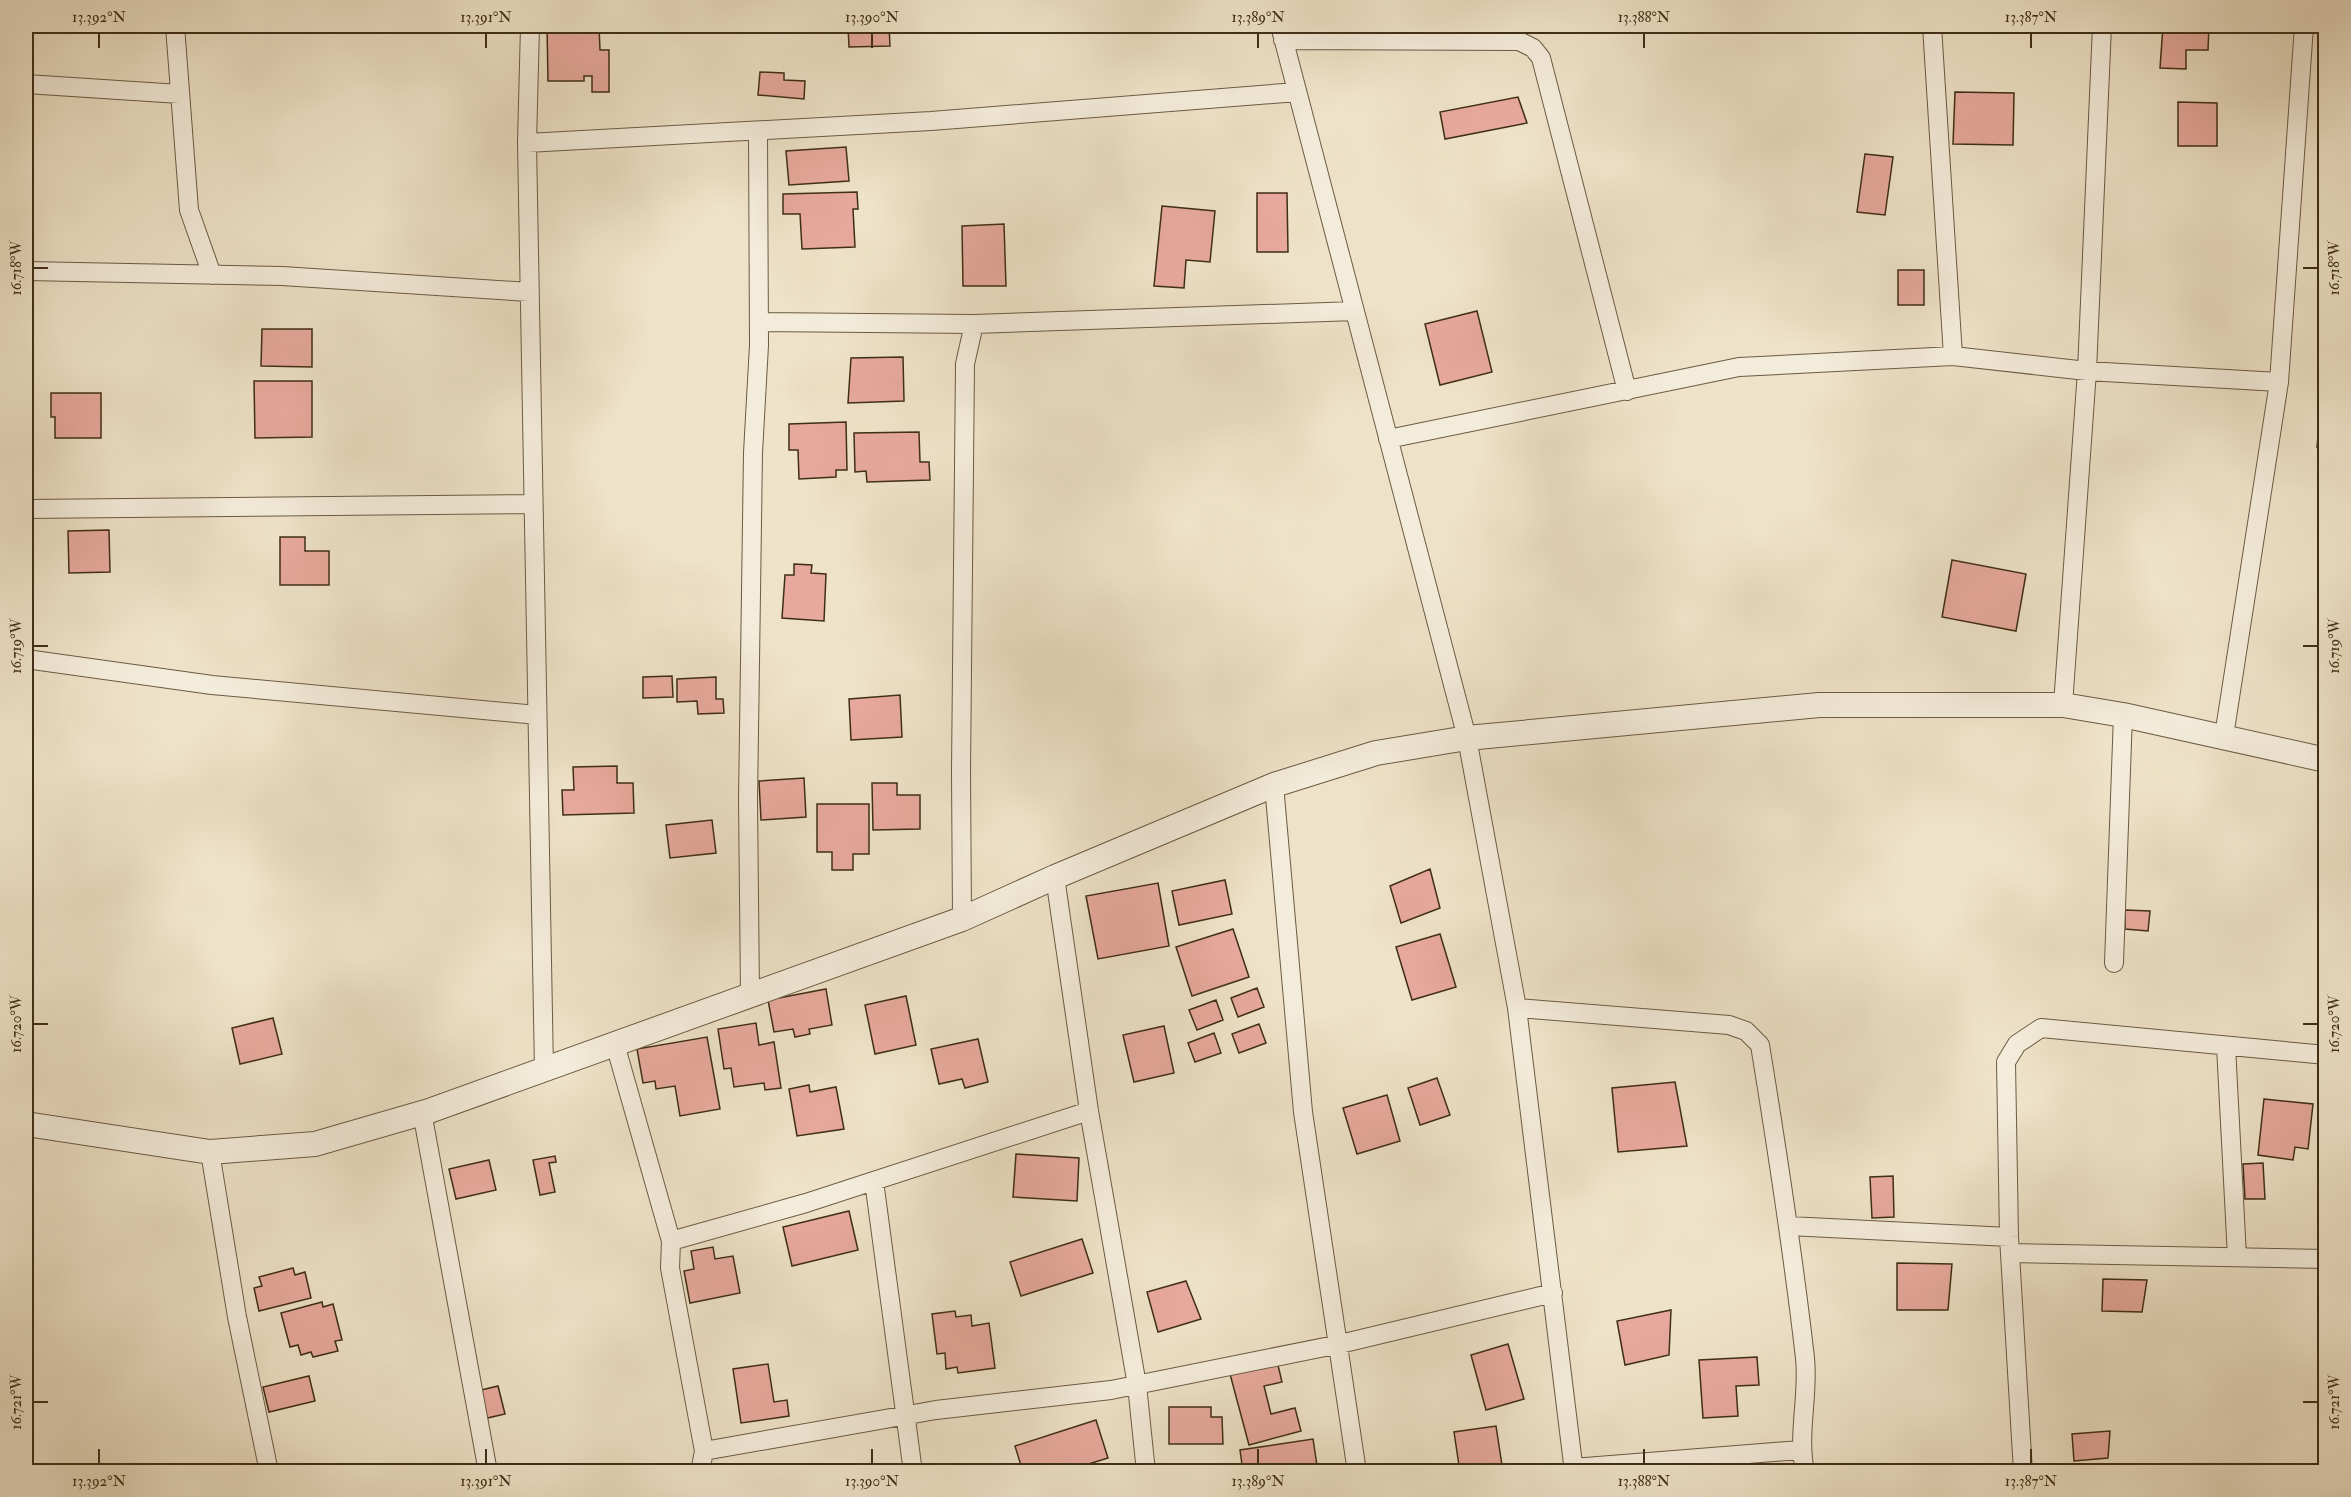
<svg xmlns="http://www.w3.org/2000/svg" width="2351" height="1497" viewBox="0 0 2351 1497" font-family="'IM FELL Double Pica',serif">
  <style>
    .building { fill: #e7a99d; stroke: #3f2e17; stroke-width: 1.5 }
    .lines { fill: none; stroke-linecap: round; stroke-linejoin: round }
    .minor-casing { stroke: #6b5b43; stroke-width: 20 }
    .tertiary-casing { stroke: #6b5b43; stroke-width: 26 }
    .minor { stroke: #f4ecdb; stroke-width: 18 }
    .tertiary { stroke: #f4ecdb; stroke-width: 24 }
    .ticks { fill: none; stroke: #3f2e17; stroke-width: 2 }
    .neatline { fill: none; stroke: #3f2e17; stroke-width: 2 }
    .ticks-label { font-size: 15px; text-anchor: middle; fill: #3f2e17 }
  </style>
  <rect width="100%" height="100%" fill="#eee2c8"/>
  <filter id="stains"><feTurbulence type="fractalNoise" baseFrequency=".00333" numOctaves="4"/><feColorMatrix values="0 0 0 0 .2 0 0 0 0 .09 0 0 0 0 .02 0 0 0 .5 -.17"/></filter>
  <radialGradient id="worn" r=".72"><stop offset=".6" stop-color="#630" stop-opacity="0"/><stop offset="1" stop-color="#630" stop-opacity=".3"/></radialGradient>
  <!-- building -->
  <path class="building" d="M 547,26 L 599,26 L 600,50 L 609,50 L 609,92 L 592,92 L 592,76 L 584,76 L 584,81 L 548,81 Z
    M 848,26 L 889,26 L 890,46 L 849,47 Z
    M 2163,26 L 2209,26 L 2208,50 L 2186,50 L 2186,69 L 2160,68 Z
    M 760,72 L 784,73 L 784,80 L 805,81 L 804,99 L 758,95 Z
    M 1955,92 L 2014,93 L 2013,145 L 1953,144 Z
    M 1518,97 L 1527,123 L 1445,139 L 1440,112 Z
    M 2178,102 L 2217,103 L 2217,146 L 2178,146 Z
    M 846,147 L 849,181 L 789,185 L 786,151 Z
    M 1865,154 L 1893,157 L 1885,215 L 1857,212 Z
    M 857,192 L 858,209 L 853,209 L 855,247 L 802,249 L 800,214 L 783,214 L 783,194 Z
    M 1257,193 L 1287,193 L 1288,252 L 1257,252 Z
    M 1162,206 L 1215,211 L 1210,262 L 1186,260 L 1184,288 L 1154,286 Z
    M 1004,224 L 1006,286 L 963,286 L 962,226 Z
    M 1898,270 L 1924,270 L 1924,305 L 1898,305 Z
    M 1477,311 L 1492,372 L 1440,385 L 1425,324 Z
    M 262,329 L 312,329 L 312,367 L 261,366 Z
    M 903,357 L 904,401 L 848,403 L 851,358 Z
    M 254,381 L 312,381 L 312,437 L 255,438 Z
    M 51,393 L 101,393 L 101,438 L 55,438 L 55,417 L 51,417 Z
    M 2321,408 L 2326,409 L 2326,448 L 2317,447 Z
    M 846,422 L 847,470 L 836,470 L 836,477 L 799,479 L 798,450 L 789,450 L 789,424 Z
    M 26,428 L 31,428 L 31,445 L 26,445 Z
    M 919,432 L 920,462 L 929,462 L 930,480 L 867,482 L 866,471 L 855,472 L 854,433 Z
    M 109,530 L 110,572 L 69,573 L 68,531 Z
    M 280,537 L 305,537 L 305,551 L 329,551 L 329,585 L 280,585 Z
    M 1952,560 L 2026,574 L 2016,631 L 1942,617 Z
    M 794,564 L 812,565 L 811,573 L 826,574 L 824,621 L 782,618 L 785,575 L 794,575 Z
    M 672,676 L 673,697 L 643,698 L 643,677 Z
    M 716,677 L 716,699 L 723,699 L 724,713 L 698,714 L 697,701 L 677,702 L 677,679 Z
    M 900,695 L 902,737 L 851,740 L 849,699 Z
    M 617,766 L 617,783 L 633,783 L 634,813 L 563,815 L 562,790 L 574,790 L 573,767 Z
    M 804,778 L 806,817 L 761,820 L 759,781 Z
    M 872,783 L 897,783 L 897,795 L 920,795 L 920,829 L 873,830 Z
    M 817,804 L 869,804 L 869,854 L 853,854 L 853,870 L 832,870 L 832,852 L 817,852 Z
    M 712,820 L 716,853 L 670,858 L 666,825 Z
    M 1430,869 L 1440,908 L 1401,923 L 1390,886 Z
    M 1225,880 L 1232,914 L 1179,925 L 1172,891 Z
    M 1158,883 L 1169,946 L 1098,959 L 1086,896 Z
    M 2125,910 L 2150,911 L 2148,931 L 2125,929 Z
    M 1233,929 L 1249,977 L 1192,996 L 1176,947 Z
    M 1440,934 L 1456,987 L 1412,1000 L 1396,947 Z
    M 1257,988 L 1264,1007 L 1238,1017 L 1231,998 Z
    M 826,989 L 832,1025 L 809,1029 L 810,1034 L 795,1037 L 793,1029 L 774,1032 L 768,1000 Z
    M 906,996 L 916,1045 L 875,1054 L 865,1005 Z
    M 1216,1000 L 1223,1020 L 1197,1030 L 1189,1010 Z
    M 273,1018 L 282,1054 L 240,1064 L 232,1028 Z
    M 756,1023 L 759,1045 L 774,1042 L 781,1088 L 765,1090 L 764,1083 L 734,1087 L 731,1068 L 724,1069 L 718,1029 Z
    M 1259,1024 L 1266,1043 L 1239,1053 L 1232,1034 Z
    M 1164,1026 L 1174,1073 L 1134,1082 L 1123,1035 Z
    M 1214,1033 L 1221,1053 L 1195,1062 L 1188,1043 Z
    M 707,1037 L 720,1109 L 680,1116 L 675,1086 L 656,1089 L 655,1081 L 643,1083 L 637,1049 Z
    M 978,1039 L 988,1082 L 965,1088 L 962,1079 L 939,1084 L 931,1049 Z
    M 1437,1078 L 1450,1115 L 1420,1125 L 1408,1088 Z
    M 1675,1082 L 1687,1146 L 1618,1152 L 1612,1088 Z
    M 809,1085 L 810,1092 L 836,1087 L 844,1129 L 797,1136 L 789,1089 Z
    M 1387,1095 L 1400,1141 L 1357,1154 L 1343,1108 Z
    M 2264,1099 L 2313,1104 L 2308,1149 L 2295,1147 L 2293,1160 L 2258,1155 Z
    M 1016,1154 L 1079,1158 L 1077,1201 L 1013,1197 Z
    M 555,1156 L 556,1162 L 549,1163 L 555,1192 L 540,1195 L 533,1160 Z
    M 489,1160 L 496,1190 L 456,1199 L 449,1169 Z
    M 2263,1163 L 2265,1199 L 2245,1199 L 2243,1164 Z
    M 1893,1176 L 1894,1217 L 1872,1218 L 1870,1177 Z
    M 849,1211 L 858,1250 L 792,1266 L 783,1227 Z
    M 1082,1239 L 1093,1273 L 1021,1296 L 1010,1262 Z
    M 713,1247 L 715,1259 L 733,1256 L 740,1293 L 690,1303 L 684,1271 L 694,1269 L 691,1251 Z
    M 1897,1263 L 1952,1264 L 1948,1310 L 1897,1310 Z
    M 293,1268 L 295,1275 L 305,1272 L 311,1298 L 259,1311 L 254,1288 L 262,1286 L 259,1277 Z
    M 2103,1279 L 2147,1280 L 2142,1312 L 2102,1311 Z
    M 1186,1281 L 1201,1319 L 1158,1332 L 1147,1292 Z
    M 322,1302 L 323,1307 L 333,1304 L 342,1340 L 335,1341 L 338,1351 L 313,1357 L 311,1352 L 301,1355 L 298,1345 L 290,1347 L 281,1313 Z
    M 1671,1310 L 1669,1355 L 1625,1365 L 1617,1321 Z
    M 955,1311 L 956,1317 L 971,1315 L 972,1326 L 989,1323 L 995,1368 L 958,1373 L 957,1367 L 946,1369 L 945,1353 L 937,1354 L 932,1314 Z
    M 1508,1344 L 1524,1399 L 1486,1410 L 1471,1355 Z
    M 1757,1357 L 1759,1385 L 1736,1386 L 1738,1416 L 1703,1418 L 1699,1360 Z
    M 1277,1361 L 1282,1382 L 1264,1386 L 1271,1414 L 1295,1408 L 1301,1431 L 1249,1445 L 1230,1374 Z
    M 768,1364 L 774,1402 L 787,1400 L 789,1416 L 741,1423 L 733,1369 Z
    M 309,1376 L 315,1401 L 269,1412 L 263,1387 Z
    M 498,1386 L 505,1414 L 483,1419 L 477,1391 Z
    M 1169,1407 L 1211,1407 L 1211,1417 L 1222,1417 L 1223,1444 L 1169,1444 Z
    M 1096,1420 L 1108,1458 L 1063,1472 L 1023,1472 L 1015,1446 Z
    M 1496,1426 L 1503,1472 L 1460,1472 L 1454,1432 Z
    M 2110,1431 L 2108,1458 L 2074,1461 L 2072,1434 Z
    M 1313,1439 L 1318,1472 L 1243,1472 L 1240,1450 Z
    M 1692,1463 L 1693,1472 L 1644,1472 Z
    M 1838,1469 L 1896,1471 L 1896,1472 L 1838,1472 Z"/>
  <g class="lines">
    <defs>
      <path id="minor" d="M 175,26 L 189,210 L 212,275
        M 530,26 L 527,143 L 544,1070
        M 1280,26 L 1467,738 L 1517,1008 L 1574,1472
        M 1932,26 L 1953,356
        M 1283,40 L 1519,41 L 1533,48 L 1541,58 L 1627,391
        M 26,84 L 180,94
        M 527,143 L 931,121 L 1297,92
        M 26,271 L 282,276 L 529,292
        M 759,322 L 974,324 L 1355,311
        M 1388,439 L 1739,367 L 1953,356 L 2087,371 L 2279,382
        M 26,509 L 533,504
        M 26,659 L 212,685 L 537,715
        M 2063,705 L 2087,371 L 2102,26
        M 2224,736 L 2279,382 L 2304,26
        M 1274,785 L 1303,1112 L 1357,1472
        M 1055,877 L 1089,1111 L 1137,1385 L 1146,1472
        M 962,919 L 961,772 L 965,364 L 974,324
        M 2114,963 L 2123,715
        M 750,995 L 748,800 L 753,453 L 759,345 L 758,131
        M 1517,1008 L 1729,1025 L 1746,1031 L 1760,1045 C 1777,1149 1793,1253 1805,1358 C 1809,1396 1797,1433 1805,1472
        M 615,1044 L 671,1241 L 670,1268 L 704,1451 L 700,1472
        M 2226,1046 L 2237,1257
        M 422,1112 L 488,1472
        M 210,1152 L 237,1317 L 269,1472
        M 874,1181 L 913,1472
        M 1789,1226 L 2009,1237
        M 671,1241 L 806,1203 L 1089,1111
        M 2010,1253 L 2326,1259
        M 704,1451 L 936,1410 L 1111,1390 L 1340,1344 L 1553,1293
        M 1573,1468 L 1800,1450
        M 2023,1472 L 2009,1237 L 2006,1062 L 2017,1044 L 2041,1028 L 2326,1055"/>
      <path id="tertiary" d="M 26,1124 L 210,1152 L 315,1144 L 429,1111 L 962,919 L 1055,877 L 1274,785 L 1376,753 L 1467,738 L 1819,705 L 2063,705 L 2123,715 L 2326,760"/>
    </defs>
    <!-- minor casing -->
    <use href="#minor" class="minor-casing"/>
    <!-- tertiary casing -->
    <use href="#tertiary" class="tertiary-casing"/>
    <!-- minor -->
    <use href="#minor" class="minor"/>
    <!-- tertiary -->
    <use href="#tertiary" class="tertiary"/>
  </g>
  <!-- ticks -->
  <path class="ticks" d="M 99,33 L 99,48M 486,33 L 486,48M 872,33 L 872,48M 1258,33 L 1258,48M 1644,33 L 1644,48M 2031,33 L 2031,48M 33,268 L 48,268M 2303,268 L 2318,268M 33,646 L 48,646M 2303,646 L 2318,646M 33,1024 L 48,1024M 2303,1024 L 2318,1024M 33,1402 L 48,1402M 2303,1402 L 2318,1402M 99,1449 L 99,1464M 486,1449 L 486,1464M 872,1449 L 872,1464M 1258,1449 L 1258,1464M 1644,1449 L 1644,1464M 2031,1449 L 2031,1464"/>
  <!-- margin -->
  <rect width="2351" height="1497" fill="none" stroke="#eee2c8" stroke-width="66"/>
  <rect x="33" y="33" width="2285" height="1431" class="neatline"/>
  <g class="ticks-label">
    <text x="99" y="22">13.392°N</text>
    <text x="486" y="22">13.391°N</text>
    <text x="872" y="22">13.390°N</text>
    <text x="1258" y="22">13.389°N</text>
    <text x="1644" y="22">13.388°N</text>
    <text x="2031" y="22">13.387°N</text>
    <text transform="translate(2334 268) rotate(-90)" y="5">16.718°W</text>
    <text transform="translate(16 268) rotate(-90)" y="5">16.718°W</text>
    <text transform="translate(2334 646) rotate(-90)" y="5">16.719°W</text>
    <text transform="translate(16 646) rotate(-90)" y="5">16.719°W</text>
    <text transform="translate(2334 1024) rotate(-90)" y="5">16.720°W</text>
    <text transform="translate(16 1024) rotate(-90)" y="5">16.720°W</text>
    <text transform="translate(2334 1402) rotate(-90)" y="5">16.721°W</text>
    <text transform="translate(16 1402) rotate(-90)" y="5">16.721°W</text>
    <text x="99" y="1486">13.392°N</text>
    <text x="486" y="1486">13.391°N</text>
    <text x="872" y="1486">13.390°N</text>
    <text x="1258" y="1486">13.389°N</text>
    <text x="1644" y="1486">13.388°N</text>
    <text x="2031" y="1486">13.387°N</text>
  </g>
  <rect width="100%" height="100%" filter="url(#stains)"/>
  <rect width="100%" height="100%" fill="url(#worn)"/>
</svg>
